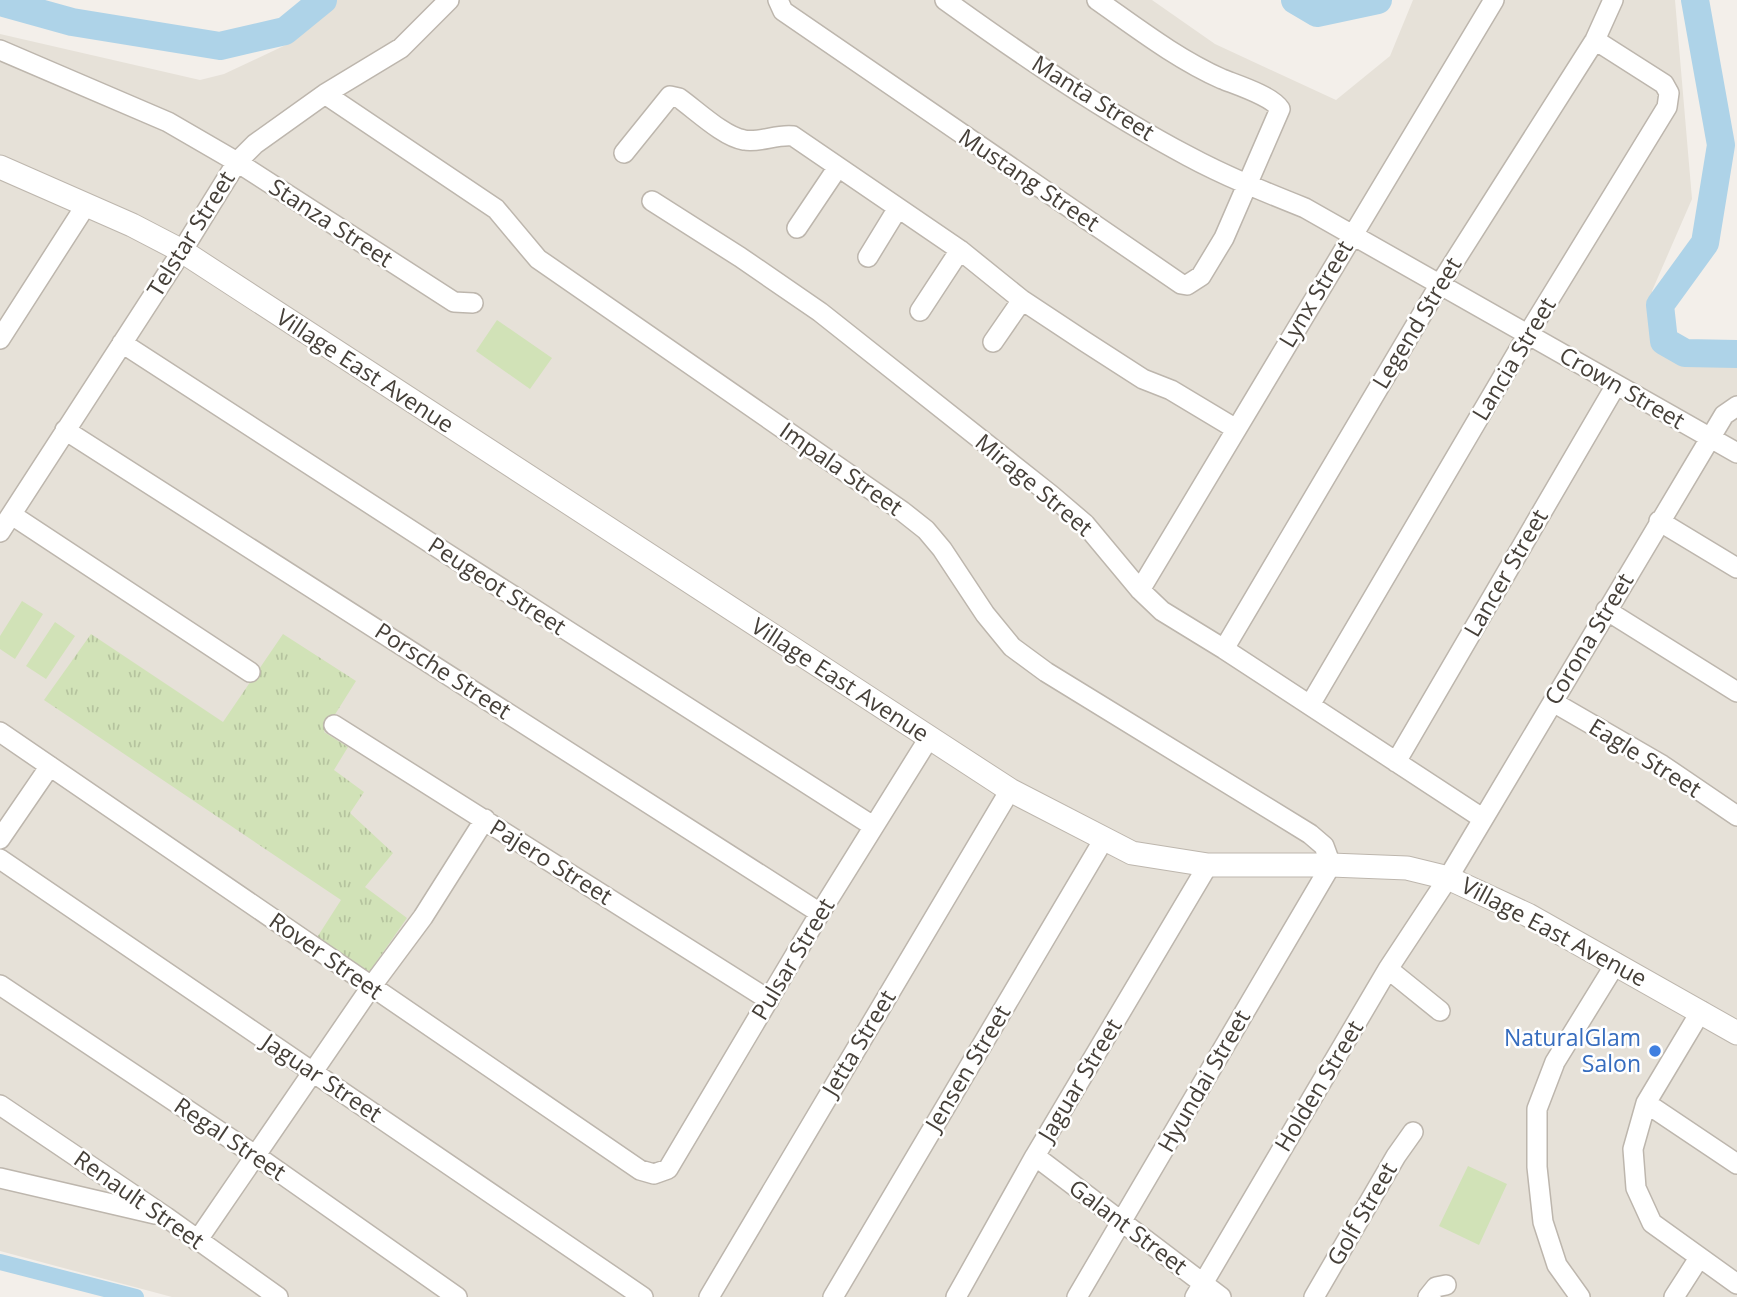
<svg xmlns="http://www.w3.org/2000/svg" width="1737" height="1297" viewBox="0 0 1737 1297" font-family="'Open Sans',sans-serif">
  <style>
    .residential { fill: #e6e1d8 }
    .grass { fill: url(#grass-tufts) }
    .pitch { fill: #d1e2b7 }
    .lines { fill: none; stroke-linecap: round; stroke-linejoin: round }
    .canal { stroke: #aed3e8; stroke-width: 16 }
    .river { stroke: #aed3e8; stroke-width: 28 }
    .minor-casing { stroke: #bdb6ad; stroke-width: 22 }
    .tertiary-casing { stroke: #bdb6ad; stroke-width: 25 }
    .minor { stroke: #fff; stroke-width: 19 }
    .tertiary { stroke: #fff; stroke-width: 23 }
    .shop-dot { fill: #3f7fe0; stroke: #fff; stroke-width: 2.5 }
    .labels { text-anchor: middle; stroke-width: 5; stroke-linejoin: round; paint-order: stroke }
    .street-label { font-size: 23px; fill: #464039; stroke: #fff }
    .shop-label { font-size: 23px; fill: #366cbe; stroke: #fff; text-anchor: end }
  </style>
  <defs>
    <pattern id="grass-tufts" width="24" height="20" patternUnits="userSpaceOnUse" patternTransform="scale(1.75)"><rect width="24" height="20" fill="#d1e2b7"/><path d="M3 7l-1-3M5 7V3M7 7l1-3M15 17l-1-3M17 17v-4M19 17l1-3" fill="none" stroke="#b5c39e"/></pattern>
  </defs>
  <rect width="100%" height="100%" fill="#f3efea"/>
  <!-- residential -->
  <path class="residential" d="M 335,0 L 1152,0 L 1215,44 L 1336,100 L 1390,56 L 1413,0 L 1675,0 L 1692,199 L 1652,291 L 1660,351 L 1737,360 L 1737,1297 L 172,1297 L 0,1251 L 0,34 L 200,80 L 224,74 L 292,42 Z"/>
  <!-- grass -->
  <path class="grass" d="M 91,634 L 223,722 L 283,634 L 356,681 L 324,732 L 348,747 L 334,770 L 364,792 L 350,813 L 393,853 L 365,887 L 407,918 L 367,975 L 316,939 L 341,900 L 44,700 Z"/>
  <!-- pitch -->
  <path class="pitch" d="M 497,320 L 552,358 L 530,389 L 476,351 Z
    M 22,601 L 43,614 L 15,659 L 0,649 L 0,636 Z
    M 55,622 L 75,636 L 46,679 L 26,666 Z
    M 1468,1166 L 1507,1184 L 1479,1245 L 1439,1226 Z"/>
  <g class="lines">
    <!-- canal -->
    <path class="canal" d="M 0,1262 L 136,1297"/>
    <!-- river -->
    <path class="river" d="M 1295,0 L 1317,13 L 1378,0
      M 1695,0 L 1721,145 L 1705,243 L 1660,305 L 1664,341 L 1685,353 L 1737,354
      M 0,2 L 72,22 L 220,46 L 285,31 L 323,0"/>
    <defs>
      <path id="minor" d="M 778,0 L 783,11 L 1181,284 L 1187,285 L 1201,276 L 1224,238 L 1280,109 C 1272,96 1237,85 1222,79 C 1177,59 1137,28 1097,0
        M 945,0 C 1023,56 1103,111 1188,156 C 1225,176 1265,192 1305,208 L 1737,453
        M 0,50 L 168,122 L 237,162 L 454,302 L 473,303
        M 325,94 L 496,209 L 538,259 L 902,511 L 926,530 L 942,549 L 985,614 L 1012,647 L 1046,672 L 1310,834 L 1324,846 L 1331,865 L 1077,1297
        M 624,153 L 670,96 L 679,98 C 696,110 724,137 744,140 C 760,143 776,134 793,136 L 960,250 L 1022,300 L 1084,341 L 1143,379 L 1171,390 L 1236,429
        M 652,201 L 740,257 L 820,312 L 1051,495 L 1085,524 L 1140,590 L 1162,611 L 1224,649 L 1482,818
        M 797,228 L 838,167
        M 868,257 L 898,208
        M 920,311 L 960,250
        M 0,339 L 86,205
        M 993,342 L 1022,300
        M 122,343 L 446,553 L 873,826
        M 65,430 L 820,913
        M 12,515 L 250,672
        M 1659,521 L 1737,568
        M 0,532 L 182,251 L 237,162 L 255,144 L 325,94 L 401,48 L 449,0
        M 1140,590 L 1494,0
        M 1606,610 L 1737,692
        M 1224,649 L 1440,284 L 1595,40 L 1613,0
        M 1553,702 L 1662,765 L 1737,816
        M 1310,705 L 1528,334 L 1667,107 L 1669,93 L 1664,84 L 1595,40
        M 334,725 L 769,1000
        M 0,732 L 640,1170 L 654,1174 L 668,1169 L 820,913 L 929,738
        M 1396,762 L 1616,385
        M 0,839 L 50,766
        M 0,859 L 643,1297
        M 1388,969 L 1440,1011
        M 0,985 L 255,1155 L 457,1297
        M 1701,1011 L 1646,1103 L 1633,1149 L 1636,1188 L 1652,1223 L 1737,1284
        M 1646,1103 L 1737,1164
        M 0,1105 L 166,1217 L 278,1297
        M 1035,1156 L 1221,1297
        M 0,1178 L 155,1214
        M 197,1241 L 371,987 L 423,917 L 485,819
        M 709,1297 L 1010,790
        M 833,1297 L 1104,839
        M 956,1297 L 1035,1156 L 1208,865
        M 1195,1297 L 1388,969 L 1448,878 L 1724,415 L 1737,406
        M 1314,1297 L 1396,1156 L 1413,1132
        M 1428,1297 L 1436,1287 L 1446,1285
        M 1580,1297 L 1557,1265 L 1543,1222 L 1537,1167 L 1537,1109 L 1555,1062 L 1616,963
        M 1674,1297 L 1699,1258"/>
      <path id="tertiary" d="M 0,167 L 132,225 L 182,251 L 1010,790 L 1132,853 L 1208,865 L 1331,865 L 1407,868 L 1448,878 L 1528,915 L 1737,1033"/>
    </defs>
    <!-- minor casing -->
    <use href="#minor" class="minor-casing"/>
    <!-- tertiary casing -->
    <use href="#tertiary" class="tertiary-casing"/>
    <!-- minor -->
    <use href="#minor" class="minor"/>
    <!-- tertiary -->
    <use href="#tertiary" class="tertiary"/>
  </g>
  <!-- markers -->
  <circle class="shop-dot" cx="1655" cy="1051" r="7"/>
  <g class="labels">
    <!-- street labels -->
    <g class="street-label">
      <text transform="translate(1093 98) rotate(32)" y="8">Manta Street</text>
      <text transform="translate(1029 180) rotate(34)" y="8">Mustang Street</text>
      <text transform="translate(331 223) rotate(33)" y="8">Stanza Street</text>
      <text transform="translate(191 234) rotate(-58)" y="8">Telstar Street</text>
      <text transform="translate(1316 294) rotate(-59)" y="8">Lynx Street</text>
      <text transform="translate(1417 323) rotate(-59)" y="8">Legend Street</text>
      <text transform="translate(1514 359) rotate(-59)" y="8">Lancia Street</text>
      <text transform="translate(365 371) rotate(33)" y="8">Village East Avenue</text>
      <text transform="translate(1622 388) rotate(30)" y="8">Crown Street</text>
      <text transform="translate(841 469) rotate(35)" y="8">Impala Street</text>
      <text transform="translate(1034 485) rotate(40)" y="8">Mirage Street</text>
      <text transform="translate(1506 573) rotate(-60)" y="8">Lancer Street</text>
      <text transform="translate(497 586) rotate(33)" y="8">Peugeot Street</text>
      <text transform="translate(1589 639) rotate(-59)" y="8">Corona Street</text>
      <text transform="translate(443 671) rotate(33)" y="8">Porsche Street</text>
      <text transform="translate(840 680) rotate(33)" y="8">Village East Avenue</text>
      <text transform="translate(1645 758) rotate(32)" y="8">Eagle Street</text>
      <text transform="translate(551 862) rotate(32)" y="8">Pajero Street</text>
      <text transform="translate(1554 932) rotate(28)" y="8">Village East Avenue</text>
      <text transform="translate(326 956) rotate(35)" y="8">Rover Street</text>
      <text transform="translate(793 959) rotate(-59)" y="8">Pulsar Street</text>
      <text transform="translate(859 1043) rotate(-59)" y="8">Jetta Street</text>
      <text transform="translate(968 1068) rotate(-59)" y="8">Jensen Street</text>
      <text transform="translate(322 1078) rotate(34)" y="8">Jaguar Street</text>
      <text transform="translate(1080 1080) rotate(-59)" y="8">Jaguar Street</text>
      <text transform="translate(1204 1081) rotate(-60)" y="8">Hyundai Street</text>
      <text transform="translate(1319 1086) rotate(-59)" y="8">Holden Street</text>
      <text transform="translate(230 1139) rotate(34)" y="8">Regal Street</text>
      <text transform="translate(139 1200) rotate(35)" y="8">Renault Street</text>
      <text transform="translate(1362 1214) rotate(-60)" y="8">Golf Street</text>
      <text transform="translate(1128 1227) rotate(37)" y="8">Galant Street</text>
    </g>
    <!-- shop labels -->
    <g class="shop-label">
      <text x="1641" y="1046">NaturalGlam<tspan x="1641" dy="26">Salon</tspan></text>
    </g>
  </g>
</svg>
